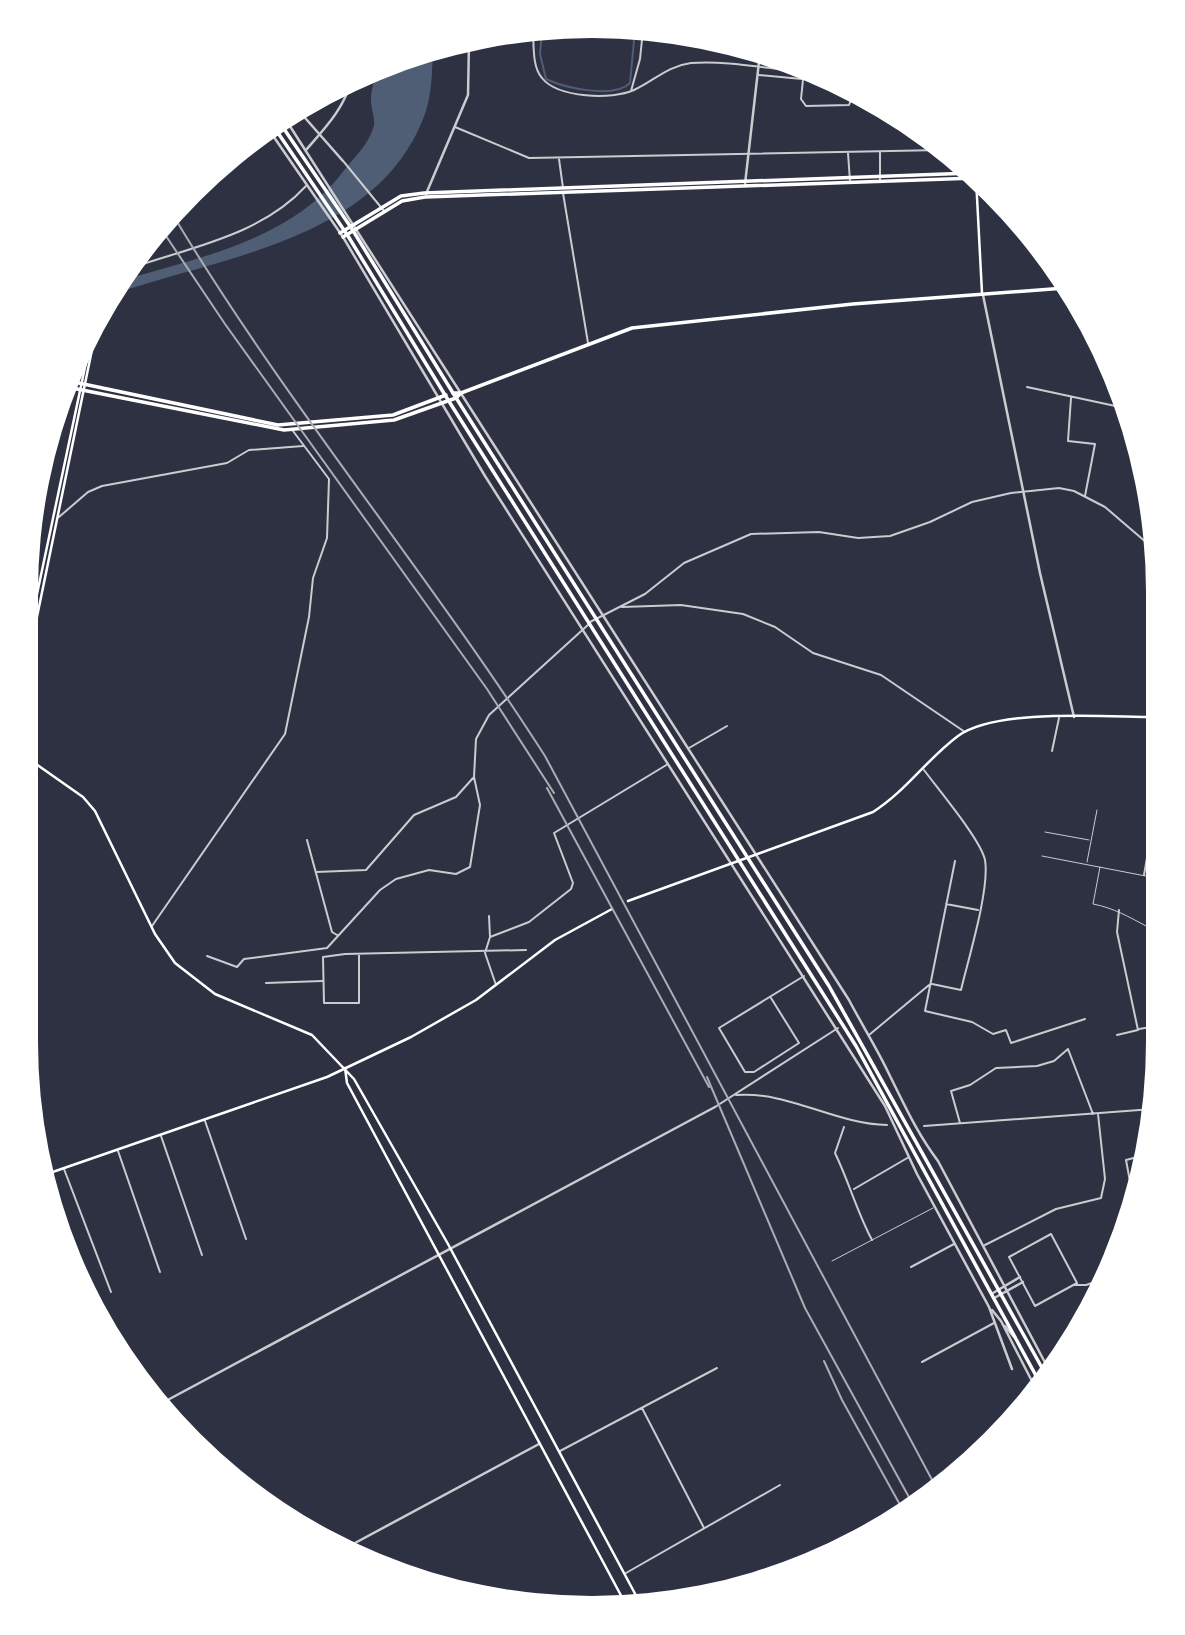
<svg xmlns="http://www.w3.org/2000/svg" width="1185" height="1635" viewBox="0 0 1185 1635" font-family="Lora,serif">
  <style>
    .water { fill: #4f5d75 }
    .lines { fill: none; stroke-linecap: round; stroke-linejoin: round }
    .stream { stroke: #4f5d75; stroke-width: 2 }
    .service { stroke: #caccd0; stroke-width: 1 }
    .minor { stroke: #caccd0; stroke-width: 2 }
    .tertiary { stroke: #caccd0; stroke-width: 2.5 }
    .secondary { stroke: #fff; stroke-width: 2.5 }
    .primary { stroke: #fff; stroke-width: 3.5 }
    .trunk { stroke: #fff; stroke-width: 3.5 }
    .rail { stroke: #abadb3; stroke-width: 2 }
  </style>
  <rect width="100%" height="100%" fill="#2d3142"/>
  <!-- water -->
  <path class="water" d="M 433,50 C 432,71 432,94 425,114 C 379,240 223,256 114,294 L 120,281 C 198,258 290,240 342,173 C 353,158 369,145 374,125 C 375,116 370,107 371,98 C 371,89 375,82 375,72 Z"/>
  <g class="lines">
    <!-- stream -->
    <path class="stream" d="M 542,30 L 540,54 L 546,79 C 565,88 614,99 630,83 L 635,30"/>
    <!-- service -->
    <path class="service" d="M 1045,832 L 1089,840
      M 1042,856 L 1156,878
      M 1087,862 L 1097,810
      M 1100,867 L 1093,904 C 1114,908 1129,917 1148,927 L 1157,959
      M 832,1261 L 933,1208"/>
    <!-- minor -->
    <path class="minor" d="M 533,31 C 534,45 532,67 542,78 C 558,98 612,100 634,90 C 654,81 667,66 691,63 C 727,60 768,69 804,72
      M 512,35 L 532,33
      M 804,70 L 801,99 L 806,106 L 849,105 L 854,92
      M 759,75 L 802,79
      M 631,91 L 640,59 L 643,30
      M 455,127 L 529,158 L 942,150
      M 880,152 L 880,180
      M 848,153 L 850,181
      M 559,159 L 563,188
      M 344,162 L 384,211
      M 563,193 L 588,343
      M 131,268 C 192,247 261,235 306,186
      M 1114,373 L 1120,407 L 1124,407
      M 1027,387 L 1120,407
      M 1071,398 L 1068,441 L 1095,444 L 1085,496
      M 59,517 L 88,492 L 102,486 L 227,463 L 249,450 L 303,446
      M 622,607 L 681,605 L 743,614 L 775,627 L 813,653 L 881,675 L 965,732
      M 590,622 L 645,594 L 684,563 L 751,534 L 819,532 L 858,538 L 890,536 L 930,522 L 972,502 L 1011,493 L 1059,488 L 1074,491 L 1105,507 L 1154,549
      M 689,748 L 727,726
      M 1052,751 L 1059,718
      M 924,770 C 938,789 981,840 985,860 C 990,889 968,960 961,990 L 932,984
      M 307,840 L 332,932 L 337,935
      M 955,861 L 925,1011 L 972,1022 L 993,1034 L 1006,1030 L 1011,1043 L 1085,1019
      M 316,872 L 366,870 L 414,815 L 456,797 L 473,778
      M 1144,875 L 1156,807
      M 946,904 L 978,910
      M 489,916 L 490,937 L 485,953 L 496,985
      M 152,926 L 285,734 L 309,617 L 313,578 L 327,538 L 329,479 L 293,431
      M 490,937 L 529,922 L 571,889 L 573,883 L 554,833 L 668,764
      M 359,954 L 359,1003 L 324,1003 L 323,957 L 345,954 L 526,950
      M 207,956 L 237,967 L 244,959 L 327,948 L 380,890 L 396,879 L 429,870 L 456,874 L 470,867 L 480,805 L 474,777 L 476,739 L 489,715 L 589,624
      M 266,983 L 322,981
      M 771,998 L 799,1043 L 754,1072 L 745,1072 L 719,1028 L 804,976
      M 1139,1029 L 1157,1026
      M 869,1035 L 929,985
      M 1117,1035 L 1138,1030 L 1117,932 L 1119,910
      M 736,1095 C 788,1091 835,1124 887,1125
      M 715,1107 L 838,1028
      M 205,1121 L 246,1239
      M 960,1123 L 951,1091 L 970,1085 L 996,1068 L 1037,1066 L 1054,1061 L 1068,1049 L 1093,1114
      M 924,1126 L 1153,1109
      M 844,1127 L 835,1153 C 849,1182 857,1212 872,1240
      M 161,1136 L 202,1255
      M 118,1151 L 160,1272
      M 64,1169 L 111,1292
      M 854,1189 L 909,1157
      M 1134,1203 L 1126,1160 L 1145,1155
      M 1051,1234 L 1077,1283 L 1035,1306 L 1009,1257 Z
      M 1114,1244 L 1117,1249
      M 985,1245 L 1056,1209 L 1101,1198 L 1105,1179 L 1098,1114
      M 911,1267 L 954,1244
      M 1074,1285 L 1086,1285 L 1106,1278
      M 922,1362 L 994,1323
      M 642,1408 L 704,1528
      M 560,1451 L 717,1368
      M 626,1573 L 780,1485"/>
    <!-- tertiary -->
    <path class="tertiary" d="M 299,111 L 343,161
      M 286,120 L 849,1000 C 862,1025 878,1050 890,1076 C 905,1106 917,1133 938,1161 L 1049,1370
      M 269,130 L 343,237 L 485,476 L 885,1106 L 917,1174 L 989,1307 L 1012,1369
      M 306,150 C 324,129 344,109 351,81
      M 745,184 L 760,53
      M 426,194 L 468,95 L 469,42
      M 983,295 L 1040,573 L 1074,717
      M 993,1293 L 1020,1277
      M 996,1297 L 1023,1282
      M 992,1310 L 1001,1321
      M 1001,1321 L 1036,1389
      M 1005,1326 L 1014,1337
      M 162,1403 L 715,1107
      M 342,1550 L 539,1444"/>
    <!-- secondary -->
    <path class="secondary" d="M 976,178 L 982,293
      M 26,646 L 88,353
      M 26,670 L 94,340
      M 26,757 L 83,797 L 95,811 L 155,934 L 175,963 L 215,994 L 312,1035 L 354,1079 L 448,1244 L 640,1603
      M 628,901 L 873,812 C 906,791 927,759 958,736 C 997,708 1106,717 1155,717
      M 345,1068 L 347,1083 L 625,1603
      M 44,1175 L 327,1077 L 411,1037 L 476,1000 L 555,940 L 612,909"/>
    <!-- primary -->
    <path class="primary" d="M 280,123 L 352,229 L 453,393
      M 274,127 L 348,236 L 445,395
      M 340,233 L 401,196 L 424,193 L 972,173
      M 343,237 L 402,201 L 425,197 L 976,178"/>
    <!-- trunk -->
    <path class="trunk" d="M 74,382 L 278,425 L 393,415 L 446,395
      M 72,388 L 284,430 L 394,420 L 456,398 L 461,393 L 453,393
      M 453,393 L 829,986 L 1046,1375
      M 461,393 L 632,328 L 853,304 L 1065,288
      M 445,395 L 856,1046 L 1040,1383"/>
    <!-- rail -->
    <path class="rail" d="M 176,220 C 288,406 428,573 545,756 L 938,1491
      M 164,233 L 225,324 L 487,689 L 554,793
      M 547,788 L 709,1087
      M 707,1077 L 805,1308 L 910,1499
      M 824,1361 L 842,1400 L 899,1503"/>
  </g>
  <!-- crop -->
  <path d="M0 0H1185V1635H0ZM592 38H592A554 554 0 0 1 1146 592V1042A554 554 0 0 1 592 1596H592A554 554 0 0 1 38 1042V592A554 554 0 0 1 592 38Z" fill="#fff" fill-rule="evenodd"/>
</svg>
